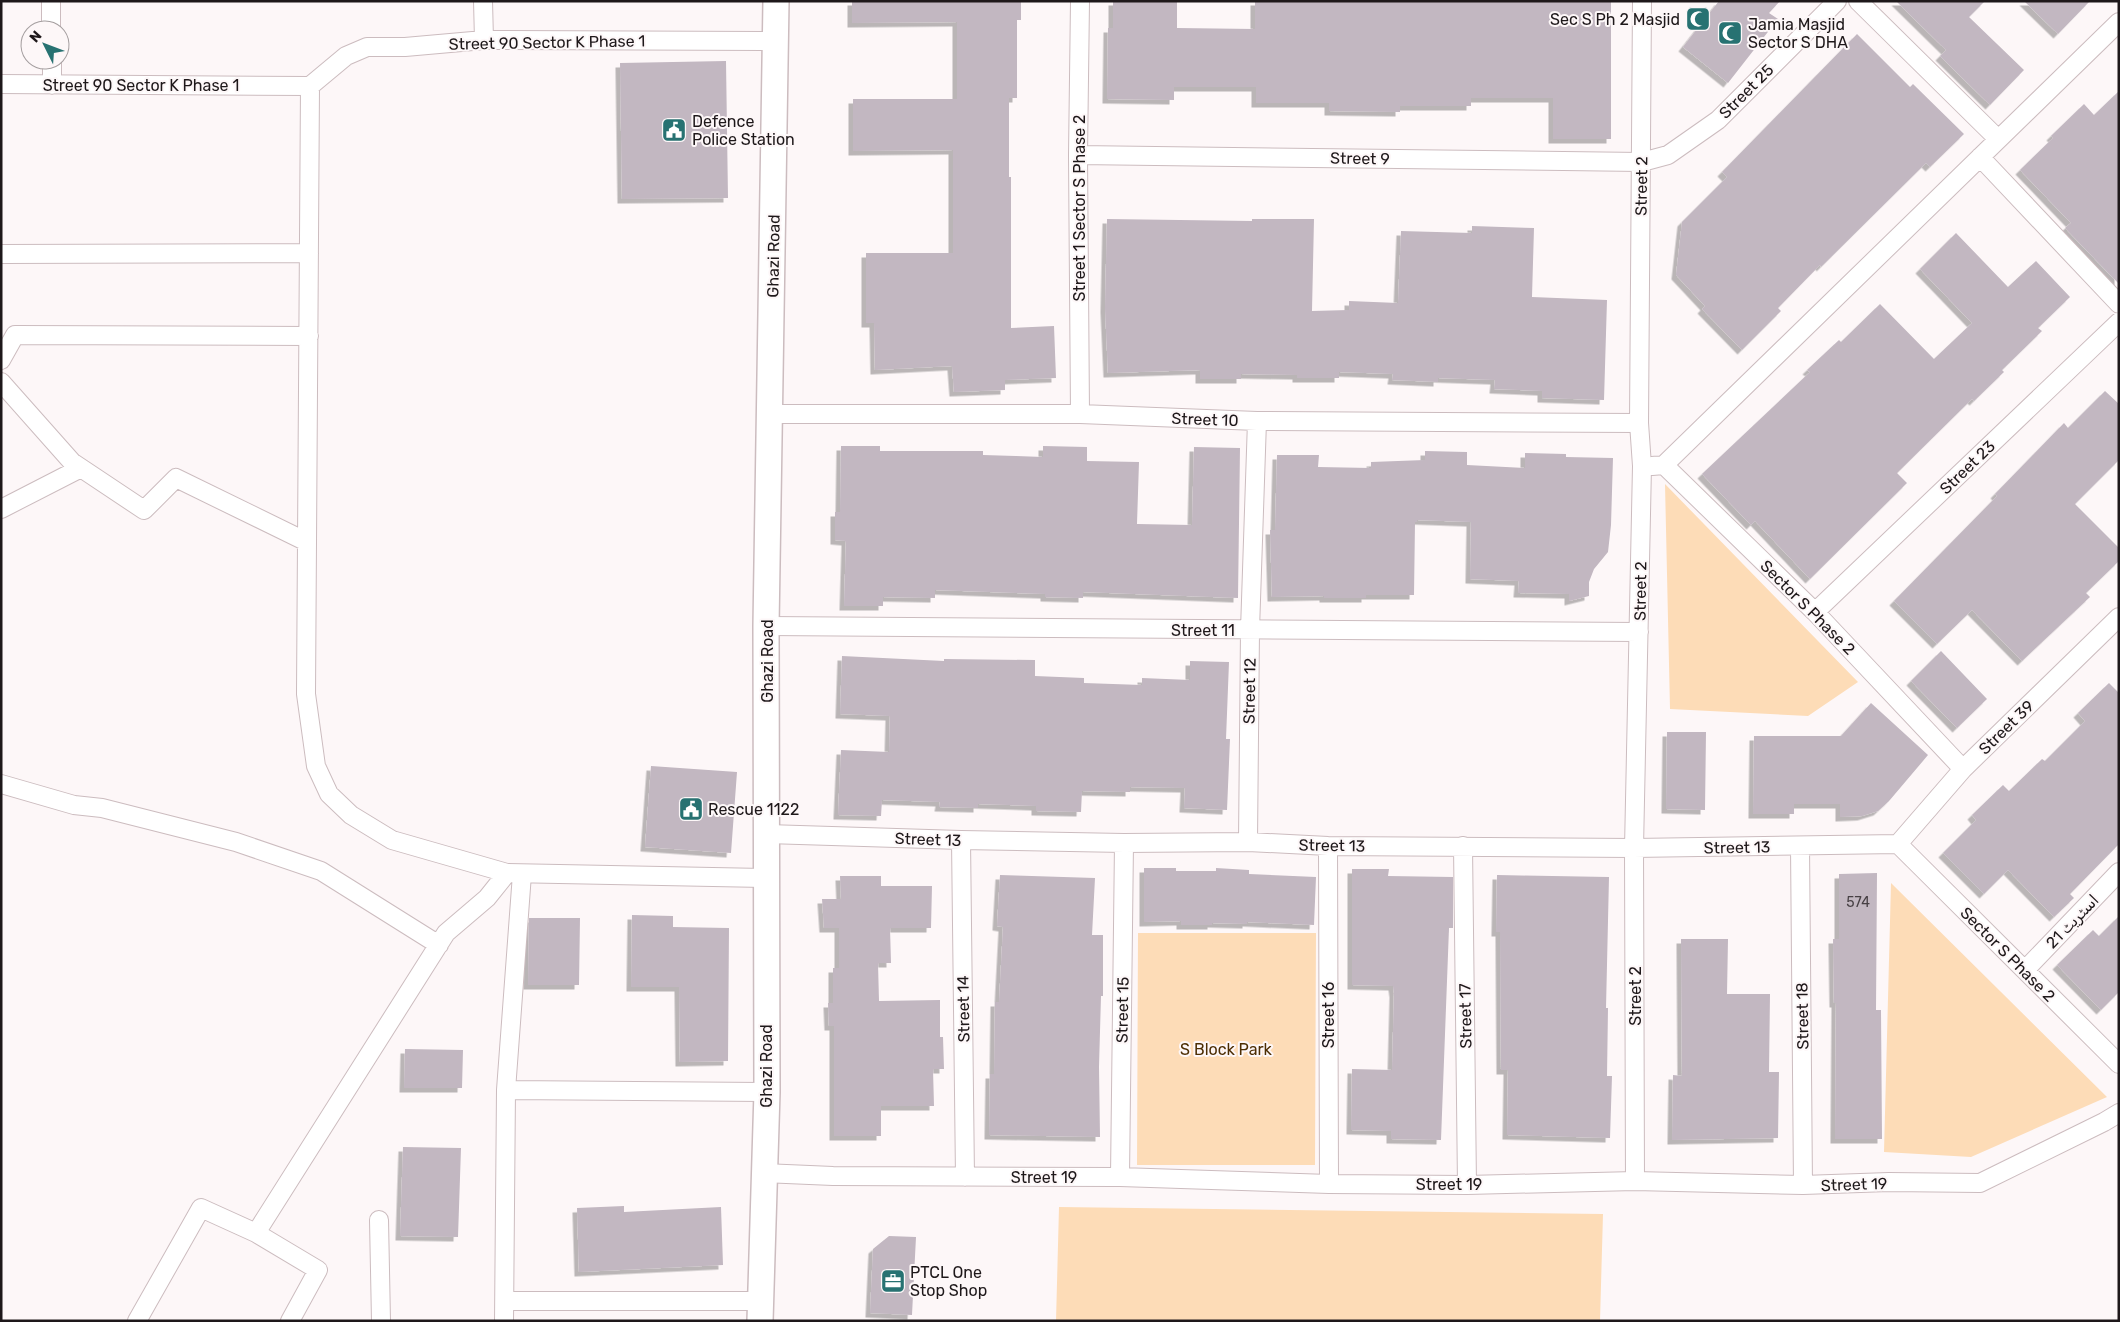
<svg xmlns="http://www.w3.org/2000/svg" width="2120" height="1322" viewBox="0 0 2120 1322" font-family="Rubik,'Noto Naskh Arabic',sans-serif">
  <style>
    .green { fill: #fddcb7 }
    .building { fill: #c2b7c1; filter: url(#shadow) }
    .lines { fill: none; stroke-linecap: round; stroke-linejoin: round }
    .minor-casing { stroke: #ccbcbf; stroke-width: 20 }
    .secondary-casing { stroke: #ccbcbf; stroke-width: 28 }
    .minor { stroke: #fff; stroke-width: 18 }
    .secondary { stroke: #fff; stroke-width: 25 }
    .labels { text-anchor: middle; stroke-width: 4; stroke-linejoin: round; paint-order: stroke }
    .number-label { font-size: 14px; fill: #474044 }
    .poi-label { font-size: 16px; fill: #1e181a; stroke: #fdf7f8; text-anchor: start }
    .street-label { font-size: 16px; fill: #1e181a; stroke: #fdf7f8 }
    .park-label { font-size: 16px; fill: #4d2e03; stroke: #fdf7f8 }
  </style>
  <defs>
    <filter id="shadow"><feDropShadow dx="-4.5" dy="4.5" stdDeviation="0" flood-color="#0004"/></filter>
  </defs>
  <rect width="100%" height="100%" fill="#fdf7f8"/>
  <!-- green -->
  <path class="green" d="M 1665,484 L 1858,682 L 1808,716 L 1670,709 Z
    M 1891,883 L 2107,1097 L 1971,1157 L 1884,1152 Z
    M 1138,933 L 1316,933 L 1315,1165 L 1137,1165 Z
    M 1059,1207 L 1603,1214 L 1600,1321 L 1056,1321 Z"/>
  <!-- building -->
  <path class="building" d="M 852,1 L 1021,1 L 1021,20 L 1017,20 L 1017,98 L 1009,98 L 1009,177 L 1011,177 L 1011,328 L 1054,326 L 1056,378 L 1005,380 L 1005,390 L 954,392 L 952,366 L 875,370 L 874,323 L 866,323 L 866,253 L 953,253 L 953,150 L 853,151 L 853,99 L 957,99 L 957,22 L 852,23 Z
    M 1113,1 L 1177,1 L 1177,28 L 1255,29 L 1255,1 L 1611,1 L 1611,139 L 1553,139 L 1553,98 L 1471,98 L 1471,106 L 1400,106 L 1400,112 L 1329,111 L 1329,103 L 1256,103 L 1256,87 L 1174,87 L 1174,100 L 1107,99 L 1108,28 L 1113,28 Z
    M 1719,1 L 1780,1 L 1769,13 L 1778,19 L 1728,83 L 1683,47 Z
    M 1896,1 L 1985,1 L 1969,17 L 2024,70 L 1990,105 L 1940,56 L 1946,50 Z
    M 2024,1 L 2090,1 L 2058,34 Z
    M 1857,34 L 1910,87 L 1913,84 L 1964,134 L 1930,167 L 1926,163 L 1821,267 L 1820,265 L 1778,308 L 1781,311 L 1742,350 L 1702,309 L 1705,306 L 1676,275 L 1682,222 L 1727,177 L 1722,172 Z
    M 726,61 L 728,198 L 622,199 L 620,63 Z
    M 2119,91 L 2119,284 L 2065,228 L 2071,223 L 2020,170 L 2053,138 L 2051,136 L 2084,104 L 2094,115 Z
    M 1107,219 L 1252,221 L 1252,219 L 1314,219 L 1312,311 L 1349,310 L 1349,301 L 1398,303 L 1401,231 L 1472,233 L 1472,226 L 1534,228 L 1532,297 L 1607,300 L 1604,400 L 1542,398 L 1542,391 L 1494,389 L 1495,380 L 1438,378 L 1438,382 L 1392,380 L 1393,374 L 1339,372 L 1339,378 L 1297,378 L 1297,375 L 1241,374 L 1241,379 L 1200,379 L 1200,370 L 1108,373 L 1105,308 Z
    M 1956,233 L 2008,287 L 2036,261 L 2070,297 L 2038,328 L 2042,331 L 2002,370 L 2004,372 L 1974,401 L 1972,399 L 1897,473 L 1907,483 L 1810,579 L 1755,521 L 1751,525 L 1702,474 L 1810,372 L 1807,370 L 1839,340 L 1841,342 L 1880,304 L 1934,359 L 1972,323 L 1920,269 Z
    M 2105,391 L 2119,404 L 2119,460 L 2075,504 L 2119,548 L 2119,561 L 2086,593 L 2090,597 L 2022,661 L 1972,610 L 1937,644 L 1894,601 L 1997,496 L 1995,494 L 2064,423 L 2068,428 Z
    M 841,446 L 880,446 L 880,451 L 983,451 L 983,455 L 1043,457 L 1043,446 L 1087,447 L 1087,461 L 1139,462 L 1137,524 L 1192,525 L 1194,447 L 1240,448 L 1238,598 L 1083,592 L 1083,598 L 1045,597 L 1045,594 L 935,590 L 935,598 L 883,597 L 883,606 L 844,606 L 846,541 L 835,540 L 835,512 L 840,512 Z
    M 1425,451 L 1467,452 L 1467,465 L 1525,468 L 1525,453 L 1566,454 L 1566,457 L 1613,458 L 1611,525 L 1608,552 L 1594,569 L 1589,582 L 1589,596 L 1569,601 L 1569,594 L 1518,593 L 1519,581 L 1470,579 L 1471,522 L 1417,520 L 1417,522 L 1415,522 L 1414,595 L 1366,595 L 1366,598 L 1324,598 L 1324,596 L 1272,597 L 1270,530 L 1275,530 L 1277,455 L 1319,455 L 1318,467 L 1371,468 L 1371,462 L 1425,460 Z
    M 1941,651 L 1987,699 L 1957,728 L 1911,681 Z
    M 842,656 L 944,661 L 944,659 L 1035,660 L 1035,676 L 1084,678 L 1084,683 L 1142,685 L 1142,678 L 1190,680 L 1190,661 L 1229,662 L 1226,739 L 1230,739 L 1227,810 L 1184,808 L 1185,788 L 1130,787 L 1130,792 L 1082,791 L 1081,812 L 1036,811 L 1036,806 L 978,804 L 978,808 L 939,807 L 940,802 L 882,800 L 881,816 L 838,815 L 841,750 L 889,752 L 890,716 L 840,714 Z
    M 2109,683 L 2119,693 L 2119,844 L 2070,894 L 2074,898 L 2054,917 L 2008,870 L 1984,894 L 1943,853 L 1976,820 L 1972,815 L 2003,785 L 2009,791 L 2042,759 L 2045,761 L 2085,721 L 2078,713 Z
    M 1871,703 L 1928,755 L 1889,801 L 1878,811 L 1862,816 L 1840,817 L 1840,804 L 1794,804 L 1794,814 L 1753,814 L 1754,736 L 1841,736 Z
    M 1667,732 L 1706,732 L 1705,810 L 1666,809 Z
    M 651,766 L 737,772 L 731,853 L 645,847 Z
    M 1144,868 L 1176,868 L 1176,871 L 1216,871 L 1216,868 L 1249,870 L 1249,874 L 1316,877 L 1314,925 L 1247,922 L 1247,924 L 1212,923 L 1212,925 L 1181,925 L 1181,921 L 1144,922 Z
    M 1352,869 L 1389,869 L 1388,876 L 1453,877 L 1453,928 L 1449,928 L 1441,1140 L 1391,1139 L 1391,1131 L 1351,1130 L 1352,1069 L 1392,1070 L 1394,993 L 1393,986 L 1352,985 Z
    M 1877,873 L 1876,1010 L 1881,1010 L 1882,1139 L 1835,1139 L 1836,1003 L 1834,1003 L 1833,939 L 1839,939 L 1839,874 Z
    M 1000,875 L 1095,878 L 1092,935 L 1103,935 L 1103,996 L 1101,996 L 1099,1067 L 1100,1137 L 989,1135 L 990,1074 L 994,1074 L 995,1002 L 999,1002 L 1003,927 L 997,926 Z
    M 1497,875 L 1609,877 L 1606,1008 L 1608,1008 L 1607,1076 L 1612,1076 L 1610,1138 L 1507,1135 L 1508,1070 L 1501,1070 L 1500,932 L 1496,932 Z
    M 840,876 L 881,876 L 881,886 L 932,886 L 931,928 L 890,928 L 891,963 L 878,963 L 879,1001 L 940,1000 L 940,1037 L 943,1037 L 944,1069 L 933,1069 L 934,1106 L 881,1106 L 881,1136 L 834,1136 L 834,1026 L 829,1026 L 828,1003 L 833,1003 L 833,968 L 839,968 L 839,928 L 824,928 L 822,899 L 841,899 Z
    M 632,915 L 673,916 L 673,927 L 729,928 L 728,1061 L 680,1062 L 679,987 L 631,987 Z
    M 2119,916 L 2119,992 L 2101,1010 L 2057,965 L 2093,930 L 2099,936 Z
    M 529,918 L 580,918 L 579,985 L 528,985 Z
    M 1681,939 L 1728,939 L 1727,994 L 1770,994 L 1769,1072 L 1779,1072 L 1778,1138 L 1672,1140 L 1673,1075 L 1682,1076 Z
    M 405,1049 L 463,1050 L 462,1088 L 404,1088 Z
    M 403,1147 L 461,1148 L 458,1237 L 400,1236 Z
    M 624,1206 L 624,1212 L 721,1207 L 723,1265 L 579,1272 L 577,1208 Z
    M 889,1236 L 916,1237 L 912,1315 L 870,1313 L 873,1249 Z"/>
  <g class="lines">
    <defs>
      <path id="minor" d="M 51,1 L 51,30
        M 483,1 L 484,40
        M 1080,1 L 1078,155 L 1080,414
        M 1858,1 L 1998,139
        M 52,60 L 52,85
        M 1,84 L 310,86 L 346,56 L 367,47 L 405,47 L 484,40 L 776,41
        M 310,86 L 306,694 L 316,766 L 329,794 L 351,815 L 392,840 L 507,873 L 766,878
        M 1078,155 L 1642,162 L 1668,155 L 1718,120 L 1837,1
        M 1980,157 L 2119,304
        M 1,254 L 309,253
        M 1,360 L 15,335 L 309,336
        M 1,382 L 72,462 L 144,510 L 176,478 L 307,542
        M 771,414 L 1080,414 L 1257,421 L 1639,423
        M 1664,465 L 2119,22
        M 1652,466 L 1664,465 L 1815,612 L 1963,769
        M 1,509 L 81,468
        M 1815,612 L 2119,322
        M 766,626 L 1639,632
        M 1,784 L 74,805 L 102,808 L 236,842 L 321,871 L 439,945
        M 767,834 L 961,840 L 1124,843 L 1248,842 L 1328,846 L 1634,848 L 1898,844
        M 961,840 L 965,1177
        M 1248,842 L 1250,630 L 1257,421
        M 1898,844 L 1963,769 L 2119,617
        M 1898,844 L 2119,1064
        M 1328,846 L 1329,1184
        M 1463,846 L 1467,1185
        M 1800,846 L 1803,1185
        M 2025,970 L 2119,872
        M 506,1090 L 767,1092
        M 763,1173 L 833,1176 L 1120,1177 L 1329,1184 L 1467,1185 L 1635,1181 L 1803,1185 L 1889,1182 L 1980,1183 L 2104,1122 L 2119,1113
        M 1120,1177 L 1124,843
        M 1635,1181 L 1634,848 L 1642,466 L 1639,423 L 1642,1
        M 379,1220 L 381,1321
        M 256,1233 L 446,933 L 487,898 L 507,873
        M 505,1301 L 760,1301
        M 137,1321 L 201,1208 L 256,1233 L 318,1270 L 290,1321
        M 504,1321 L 506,1090 L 522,874"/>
      <path id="secondary" d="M 760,1321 L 767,1092 L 766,626 L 776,1"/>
    </defs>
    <!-- minor casing -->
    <use href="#minor" class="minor-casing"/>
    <!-- secondary casing -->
    <use href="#secondary" class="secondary-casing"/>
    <!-- minor -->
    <use href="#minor" class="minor"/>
    <!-- secondary -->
    <use href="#secondary" class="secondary"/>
  </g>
  <!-- icons -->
  <defs>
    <symbol id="mosque-square" viewBox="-11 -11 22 22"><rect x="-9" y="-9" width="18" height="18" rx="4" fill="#277272" stroke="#fdf7f8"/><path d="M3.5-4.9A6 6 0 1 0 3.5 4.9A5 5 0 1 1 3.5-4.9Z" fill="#fff"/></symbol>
    <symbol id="civic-square" viewBox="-11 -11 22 22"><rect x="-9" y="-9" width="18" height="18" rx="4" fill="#277272" stroke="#fdf7f8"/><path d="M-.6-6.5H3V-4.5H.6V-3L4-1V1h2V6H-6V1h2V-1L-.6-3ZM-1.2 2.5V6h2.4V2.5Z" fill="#fff"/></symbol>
    <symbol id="office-square" viewBox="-11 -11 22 22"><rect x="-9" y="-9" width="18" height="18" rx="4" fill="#277272" stroke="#fdf7f8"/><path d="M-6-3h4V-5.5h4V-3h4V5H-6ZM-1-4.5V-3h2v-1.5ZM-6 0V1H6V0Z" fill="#fff"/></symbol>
  </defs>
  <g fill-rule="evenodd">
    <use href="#mosque-square" x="1684" y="5" width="28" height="28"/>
    <use href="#mosque-square" x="1716" y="19" width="28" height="28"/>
    <use href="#civic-square" x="660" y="116" width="28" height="28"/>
    <use href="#civic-square" x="677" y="795" width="28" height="28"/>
    <use href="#office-square" x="879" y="1267" width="28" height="28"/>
  </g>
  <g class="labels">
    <!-- number labels -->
    <g class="number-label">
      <text x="1858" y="907">574</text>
    </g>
    <!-- poi labels -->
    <g class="poi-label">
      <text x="1680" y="25" text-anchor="end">Sec S Ph 2 Masjid</text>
      <text x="1748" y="30">Jamia Masjid<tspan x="1748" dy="18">Sector S DHA</tspan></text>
      <text x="692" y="127">Defence<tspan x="692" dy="18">Police Station</tspan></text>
      <text x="708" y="815">Rescue 1122</text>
      <text x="910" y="1278">PTCL One<tspan x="910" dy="18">Stop Shop</tspan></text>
    </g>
    <!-- street labels -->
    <g class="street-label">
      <text transform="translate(547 42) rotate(-1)" y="6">Street 90 Sector K Phase 1</text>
      <text x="141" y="91">Street 90 Sector K Phase 1</text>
      <text transform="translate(1746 91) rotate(-45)" y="6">Street 25</text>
      <text transform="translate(1360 158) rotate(1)" y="6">Street 9</text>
      <text transform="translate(1641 186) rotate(-89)" y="6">Street 2</text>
      <text transform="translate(1079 208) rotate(-90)" y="6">Street 1 Sector S Phase 2</text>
      <text transform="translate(773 256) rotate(-89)" y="6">Ghazi Road</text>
      <text transform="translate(1205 419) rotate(2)" y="6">Street 10</text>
      <text transform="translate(1967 467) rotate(-44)" y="6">Street 23</text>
      <text transform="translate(1640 591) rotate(-89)" y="6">Street 2</text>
      <text transform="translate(1808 607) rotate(45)" y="6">Sector S Phase 2</text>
      <text x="1203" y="636">Street 11</text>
      <text transform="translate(767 661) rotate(-90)" y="6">Ghazi Road</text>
      <text transform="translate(1249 691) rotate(-89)" y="6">Street 12</text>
      <text transform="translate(2006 727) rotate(-44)" y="6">Street 39</text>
      <text transform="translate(928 839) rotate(2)" y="6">Street 13</text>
      <text transform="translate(1332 845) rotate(1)" y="6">Street 13</text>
      <text transform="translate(1737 847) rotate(-1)" y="6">Street 13</text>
      <text transform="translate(2072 921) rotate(-46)" y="6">اسٹریٹ 21</text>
      <text transform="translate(2008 954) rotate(45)" y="6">Sector S Phase 2</text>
      <text transform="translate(1635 996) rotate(-90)" y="6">Street 2</text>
      <text transform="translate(963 1009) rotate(-91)" y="6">Street 14</text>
      <text transform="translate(1122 1010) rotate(-89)" y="6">Street 15</text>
      <text transform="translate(1328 1015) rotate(-90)" y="6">Street 16</text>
      <text transform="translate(1465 1016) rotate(-91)" y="6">Street 17</text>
      <text transform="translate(1802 1016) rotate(-91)" y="6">Street 18</text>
      <text transform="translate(766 1066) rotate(-90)" y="6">Ghazi Road</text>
      <text x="1044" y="1183">Street 19</text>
      <text x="1449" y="1190">Street 19</text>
      <text transform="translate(1854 1184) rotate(-2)" y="6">Street 19</text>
    </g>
    <!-- park labels -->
    <g class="park-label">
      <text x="1226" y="1055">S Block Park</text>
    </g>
  </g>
  <!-- border -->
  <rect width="2120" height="1322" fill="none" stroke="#1e181a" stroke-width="5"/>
  <!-- north arrow -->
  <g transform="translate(45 45) rotate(312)"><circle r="24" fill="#fdf7f8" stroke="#a49e9f"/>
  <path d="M0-4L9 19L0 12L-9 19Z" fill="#277272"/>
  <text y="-8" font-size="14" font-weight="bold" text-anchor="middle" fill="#1e181a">N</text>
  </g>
</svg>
